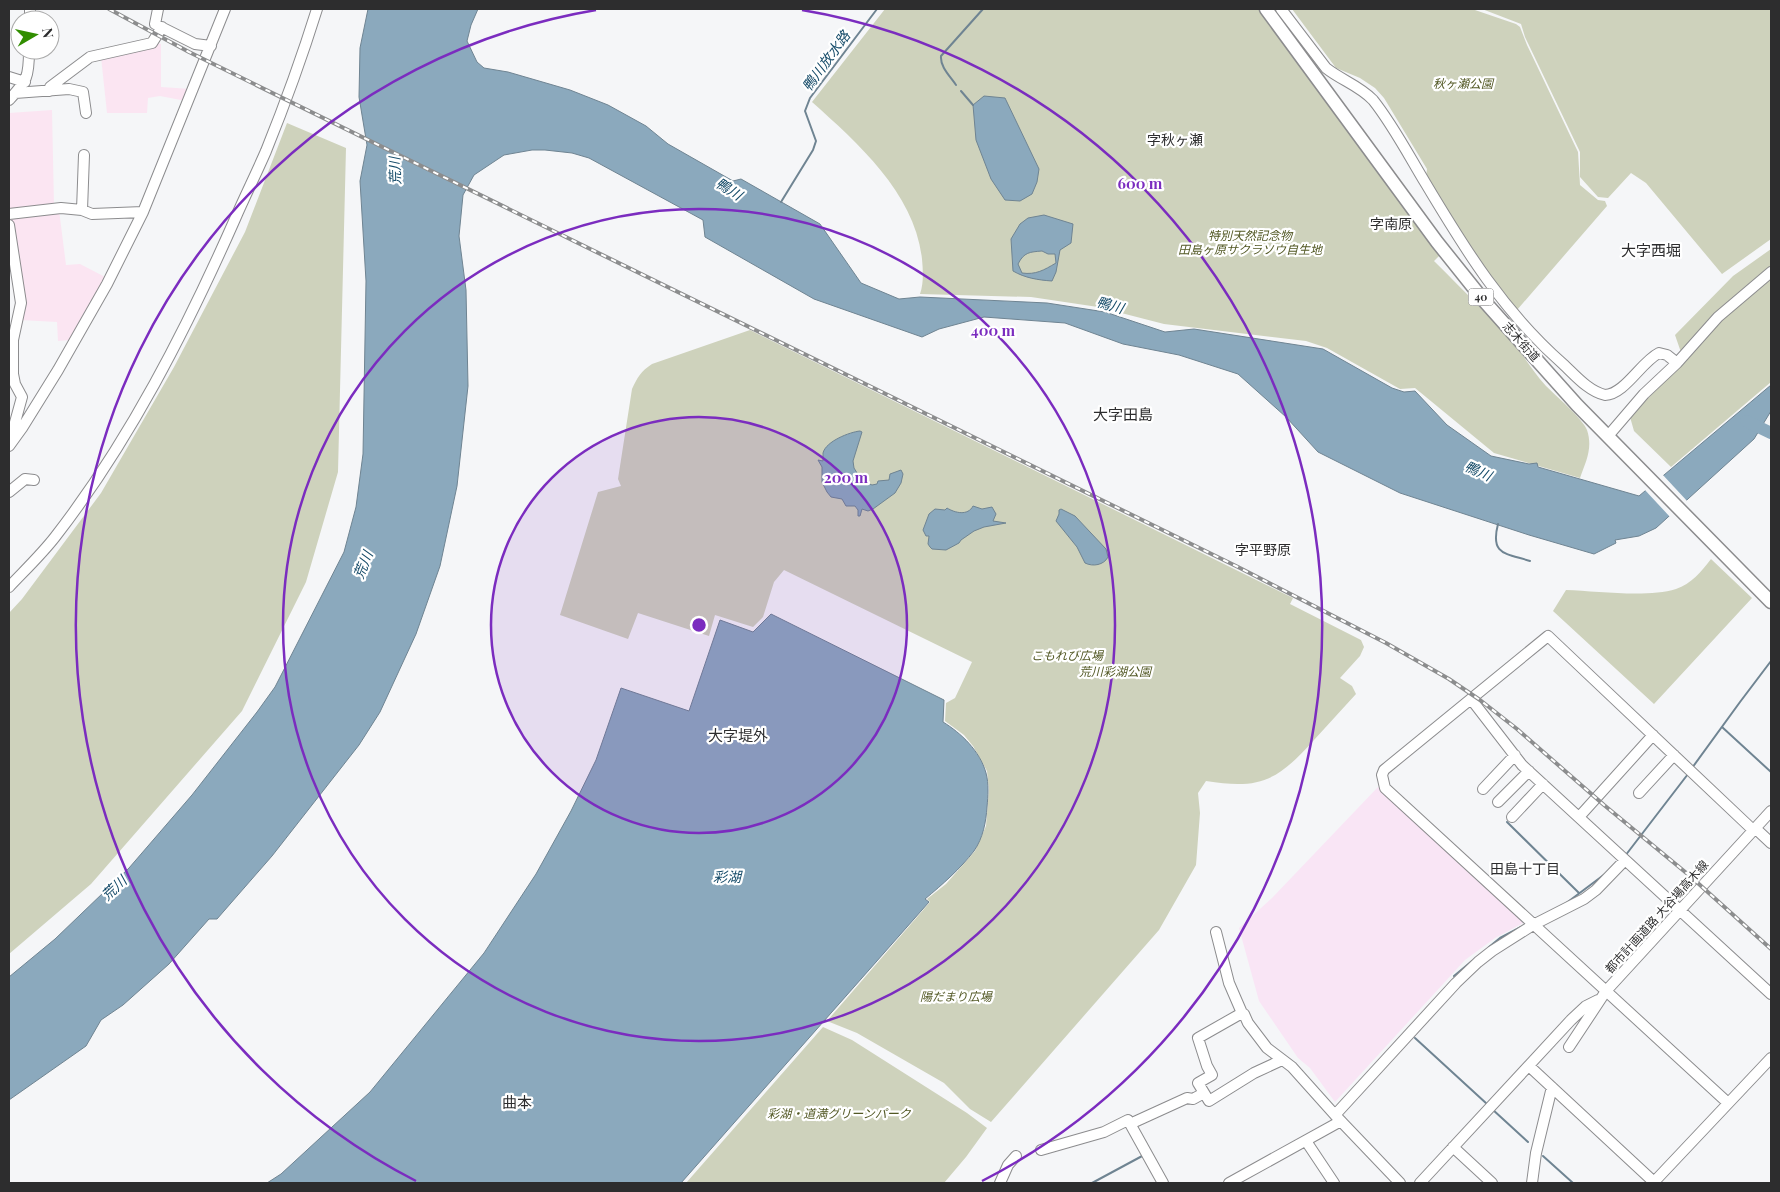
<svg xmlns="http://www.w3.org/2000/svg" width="1780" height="1192" viewBox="0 0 1780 1192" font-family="'Playfair Display','Noto Sans JP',serif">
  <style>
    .industrial { fill: #fbe5f2 }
    .education { fill: #f9e5f5 }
    .green { fill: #ced2bc }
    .water { fill: #8ba9bd; stroke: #6f8492; fill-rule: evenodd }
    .pier { fill: #f5f6f8 }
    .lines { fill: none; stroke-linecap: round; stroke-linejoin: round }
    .stream { stroke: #6f8492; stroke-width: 2 }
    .river { stroke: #8ba9bd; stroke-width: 12 }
    .minor-casing { stroke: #8c8c8e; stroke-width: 12 }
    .major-casing { stroke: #8c8c8e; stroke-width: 15 }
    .minor { stroke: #fff; stroke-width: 10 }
    .major { stroke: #fff; stroke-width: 12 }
    .rail-casing { stroke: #8c8d8e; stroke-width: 4 }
    .rail { stroke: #fff; stroke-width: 2; stroke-dasharray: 5.5; stroke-linecap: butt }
    .ring { fill: none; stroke: #7b2cbf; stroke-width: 2.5 }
    .labels { text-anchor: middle; stroke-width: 4.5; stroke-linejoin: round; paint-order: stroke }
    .shield { fill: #fff; stroke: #6c6c6d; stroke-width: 1 }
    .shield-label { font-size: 11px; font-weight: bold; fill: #2d2d2e }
    .park-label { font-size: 12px; font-style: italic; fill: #525824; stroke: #fff }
    .street-label { font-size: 12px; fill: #2d2d2e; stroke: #fff }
    .water-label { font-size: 14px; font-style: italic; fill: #154b69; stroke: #fff }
    .neighbourhood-label { font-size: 14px; fill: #2d2d2e; stroke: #fff }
    .quarter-label { font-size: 15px; fill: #2d2d2e; stroke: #fff }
    .centre { fill: #7b2cbf; stroke: #fff; stroke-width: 2.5 }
    .ring-label { font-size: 15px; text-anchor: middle; font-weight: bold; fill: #7b2cbf; stroke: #fff; stroke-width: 4.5; stroke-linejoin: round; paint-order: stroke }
  </style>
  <rect width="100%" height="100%" fill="#f5f6f8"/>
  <!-- industrial -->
  <path class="industrial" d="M 156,43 L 161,44 L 161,87 L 191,89 L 186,101 L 160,96 L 148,98 L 147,113 L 107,113 L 101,57 Z
    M 52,110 L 54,206 L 9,209 L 9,113 Z
    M 59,210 L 66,265 L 80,264 L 107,278 L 71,340 L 58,341 L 57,322 L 20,320 L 24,302 L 10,216 Z"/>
  <!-- education -->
  <path class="education" d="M 1378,787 L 1525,922 L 1495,938 L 1465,960 L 1335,1102 L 1310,1068 L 1298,1058 L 1259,1001 L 1239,928 L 1272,898 Z"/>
  <!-- green -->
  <path class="green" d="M 885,9 L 1261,9 L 1441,254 L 1434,261 C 1463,290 1492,318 1518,349 C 1527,361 1535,374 1546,386 C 1555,395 1583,419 1587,430 C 1593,448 1586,461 1580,478 L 1494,453 L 1415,388 L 1400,389 L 1327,348 L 1306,341 L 1164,324 L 1098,307 L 1031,297 L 920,294 C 924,282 923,271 922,259 C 915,194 859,144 812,102 Z
    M 1292,9 L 1472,9 L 1516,24 L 1520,27 L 1527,45 L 1578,152 L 1580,185 L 1598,200 L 1605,201 L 1607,206 L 1517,310 L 1480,263 L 1426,177 L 1427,169 L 1384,98 L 1375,88 L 1360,78 L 1336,68 Z
    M 1482,9 L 1771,9 L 1771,239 L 1722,274 L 1646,183 L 1631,173 L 1608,198 L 1598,197 L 1580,177 L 1580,152 L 1525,37 L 1521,24 Z
    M 287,123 L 346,148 L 338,472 L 306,582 L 242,711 L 91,884 L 9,954 L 9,613 L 22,599 L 101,493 L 174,367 L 245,232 Z
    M 1771,249 L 1771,382 L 1671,467 L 1634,431 L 1630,417 L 1684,361 L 1675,335 L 1733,276 Z
    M 750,330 L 1293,598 L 1290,604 L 1361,640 L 1364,647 L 1360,656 L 1340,678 L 1352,686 L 1356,694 C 1342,709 1328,725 1314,740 C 1278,780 1261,790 1206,781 L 1198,793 L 1200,813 L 1196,865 L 1159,930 L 991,1122 L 970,1109 L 944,1083 L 857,1033 L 827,1021 L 930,902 L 927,899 L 946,884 L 975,851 L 986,826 L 989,789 L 987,771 L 973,746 L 964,735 L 945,721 L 946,703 L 955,698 L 972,662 L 784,570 L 774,582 L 763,617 L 753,627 L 715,615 L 709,636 L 638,613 L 628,639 L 560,615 L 598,492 L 621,486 L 618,479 L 632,389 C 637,378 641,371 652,364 Z
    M 1711,559 L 1752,598 L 1654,704 L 1553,611 L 1566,590 C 1597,591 1647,598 1676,589 C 1691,584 1702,571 1711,559 Z
    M 823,1027 L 852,1040 L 967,1113 L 987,1128 L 966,1157 L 944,1183 L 686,1183 Z"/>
  <!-- water -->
  <path class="water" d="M 368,9 L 478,9 L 471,25 L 467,41 L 477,62 L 484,68 L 508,72 L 570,90 L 608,105 L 646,126 L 668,144 L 733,181 L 741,179 L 820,224 L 861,283 L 899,299 L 920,297 L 1047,303 L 1105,312 L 1165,332 L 1194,329 L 1323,349 L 1392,388 L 1404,392 L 1415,391 L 1447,425 L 1491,456 L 1529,464 L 1537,463 L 1538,467 L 1639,496 L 1771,385 L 1771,411 L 1754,439 L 1656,528 L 1639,536 L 1615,540 L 1616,543 L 1594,554 L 1529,535 L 1400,493 L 1318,452 L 1286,417 L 1238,374 L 1179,355 L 1123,344 L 1065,323 L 984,317 L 939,329 L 922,337 L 814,299 L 705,237 L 703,220 L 589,158 L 572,153 L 545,150 L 532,150 L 504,155 L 474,175 L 463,195 L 459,236 L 466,290 L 468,386 L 457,486 L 440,566 L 416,634 L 380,712 L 359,745 L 272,856 L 217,919 L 209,919 L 169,964 L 123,1005 L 101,1020 L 86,1046 L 9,1100 L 9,977 L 55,939 L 129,868 L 192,795 L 257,712 L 275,687 L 344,552 L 356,507 L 363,454 L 366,281 L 360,181 L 367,145 L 359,97 L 360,48 Z
    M 984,96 L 1005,98 L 1039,169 L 1037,182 L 1032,194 L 1020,201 L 1005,200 L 991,179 L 976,140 L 973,105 Z
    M 1044,215 L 1073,224 L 1071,243 L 1060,250 L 1056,272 L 1052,281 C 1038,280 1025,278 1013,271 L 1011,239 L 1020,224 L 1028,218 ZM 1042,251 L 1048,254 L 1055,254 L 1056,263 C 1044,270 1036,275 1022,273 L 1018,264 C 1024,252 1030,252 1042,251 Z
    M 860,431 L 862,432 L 853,461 L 854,468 L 862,481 L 872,485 L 877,484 L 878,481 L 889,480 L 890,474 L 901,470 L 903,474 L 901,483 L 895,493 L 873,509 L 868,511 L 862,509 L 860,516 L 858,516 L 858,510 L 855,506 L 846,506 L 842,499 L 831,497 L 827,492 L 822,482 L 822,467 L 818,460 L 823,461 C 823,459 823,454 823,453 C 826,441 850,432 860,431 Z
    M 973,506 L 982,509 L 992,507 L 996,514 L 993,521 L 1006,523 L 984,527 L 974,531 L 961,540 L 959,543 L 946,550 L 932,549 L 930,547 L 928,544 L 929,536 L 926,536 L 923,530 L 929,514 L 935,509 L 945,510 L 947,508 C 955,513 968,516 973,506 Z
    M 1061,509 L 1075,516 L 1106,549 L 1108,557 C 1104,565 1093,567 1085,563 L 1077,547 L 1056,521 L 1059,514 L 1059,510 Z
    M 771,614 L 944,700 L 943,722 C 961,733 980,751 986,773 C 989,784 988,796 987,807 C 986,822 983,838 974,851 C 960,869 943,884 925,899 L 929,902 L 681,1183 L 267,1183 L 281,1174 L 370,1092 L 484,953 L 536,874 L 571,811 L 596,760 L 621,688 L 689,711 L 720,620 L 753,632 Z"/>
  <!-- pier -->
  <path class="pier" d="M 1662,474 L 1688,502 L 1671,518 L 1644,489 Z"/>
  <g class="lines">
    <!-- stream -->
    <path class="stream" d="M 956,85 C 950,76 940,67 941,56 L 983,9
      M 961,91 L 973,105
      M 781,202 L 813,150 L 816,141 L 805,111 L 810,98 L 877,9
      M 1498,524 C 1490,555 1505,553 1530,561
      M 1722,727 L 1771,772
      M 1692,768 L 1740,702 L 1771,661
      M 1507,822 L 1579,893
      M 1625,856 L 1688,774
      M 1565,904 L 1605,874
      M 1489,947 L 1500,938 L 1521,927
      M 1454,976 L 1472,961
      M 1415,1038 L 1487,1104
      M 1492,1109 L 1528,1142
      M 1543,1156 L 1573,1183
      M 1092,1183 L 1144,1155"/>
    <!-- river -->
    <path class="river" d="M 1746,421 L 1771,433"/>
    <defs>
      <path id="minor" d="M 158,9 L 155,24 L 195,44 L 211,46
        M 1281,9 L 1326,68 C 1341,80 1360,86 1373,100 C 1393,125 1409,156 1426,184 C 1466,251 1503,311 1563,364 C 1575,375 1588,391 1605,395 C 1625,394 1641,362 1659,353 L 1667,355 L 1677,363
        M 30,20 L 30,9
        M 9,77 L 25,82
        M 50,91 L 50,87 L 90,57 L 152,43 L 162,27
        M 15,93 L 69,89 L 83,92 L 86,113
        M 9,100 C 27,80 29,78 29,50
        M 82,210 L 84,155
        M 9,214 L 61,208 L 82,210 L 92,214 L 143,212
        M 9,225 L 21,303 L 13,340 L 13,374 L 15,384 L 22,397 L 11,437
        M 1608,436 L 1644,394 L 1677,363 L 1718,317 L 1771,272
        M 9,446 L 22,428 L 58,370 L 107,284 L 143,212 L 225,9
        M 9,492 L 25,479 L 34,480
        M 9,587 C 24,571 41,555 55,537 C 129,442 186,330 235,219 C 245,196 256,174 266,151 C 285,104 302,57 317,9
        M 1471,699 L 1522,765 L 1771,994
        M 1483,789 L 1515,755
        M 1639,793 L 1674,755
        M 1498,802 L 1529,771
        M 1512,817 L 1543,784
        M 1579,817 L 1653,735
        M 1755,828 L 1771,843
        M 1216,932 L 1229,983 L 1242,1013 L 1244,1014 L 1248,1023 L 1267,1048 L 1292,1067 L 1335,1115 L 1400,1183
        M 1242,1013 L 1198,1038 L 1207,1066 L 1212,1075 L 1198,1083 L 1209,1101 L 1254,1073 L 1282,1060
        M 1569,1047 L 1606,991 L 1771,811
        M 1529,1066 L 1655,1183
        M 1728,1103 L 1385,788 L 1382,775 L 1384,770 L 1548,636 L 1753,830
        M 1335,1115 L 1456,983 L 1478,962 L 1492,951 L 1533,925 L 1584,899 L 1596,890 L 1625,860
        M 1130,1124 L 1187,1098 L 1193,1099 L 1204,1093
        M 1306,1141 L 1334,1183
        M 1453,1147 L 1492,1183
        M 1041,1150 L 1104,1132 L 1128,1120 L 1163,1183
        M 1000,1183 L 1008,1165 L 1016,1156
        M 1229,1183 L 1341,1121
        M 1420,1183 L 1571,1020 L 1586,1006 L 1598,1000
        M 1532,1183 L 1536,1153 L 1552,1087
        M 1653,1183 L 1771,1058"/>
      <path id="major" d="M 1266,9 L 1437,242 L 1485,302 L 1577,405 L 1771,602"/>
    </defs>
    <!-- minor casing -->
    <use href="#minor" class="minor-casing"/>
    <!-- major casing -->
    <use href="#major" class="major-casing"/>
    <!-- minor -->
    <use href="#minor" class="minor"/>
    <!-- major -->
    <use href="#major" class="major"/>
    <defs>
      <path id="rail" d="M 109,9 L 189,52 L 1238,567 L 1386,643 L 1449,679 L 1480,700 L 1517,729 L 1604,805 L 1690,876 L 1771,949"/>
    </defs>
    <!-- rail casing -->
    <use href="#rail" class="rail-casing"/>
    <!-- rail -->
    <use href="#rail" class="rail"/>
  </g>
  <!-- distance rings -->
  <circle cx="699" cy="625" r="208" fill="#7b2cbf" fill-opacity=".12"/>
  <g class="ring">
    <circle cx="699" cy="625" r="208"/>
    <circle cx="699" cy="625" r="416"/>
    <path d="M416 1181A624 624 0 0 1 596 10M802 10A624 624 0 0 1 982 1181"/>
  </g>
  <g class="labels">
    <!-- shield labels -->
    <rect class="shield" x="1468.5" y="288.5" width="25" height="17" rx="4"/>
    <g class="shield-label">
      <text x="1481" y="301">40</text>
    </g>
    <!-- park labels -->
    <g class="park-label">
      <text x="1463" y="88">秋ヶ瀬公園</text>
      <text x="1250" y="240">特別天然記念物<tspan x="1250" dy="14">田島ヶ原サクラソウ自生地</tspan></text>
      <text x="1067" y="660">こもれび広場</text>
      <text x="1115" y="676">荒川彩湖公園</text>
      <text x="956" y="1001">陽だまり広場</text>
      <text x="839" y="1118">彩湖・道満グリーンパーク</text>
    </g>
    <!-- street labels -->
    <g class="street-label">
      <text transform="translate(1521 342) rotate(48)" y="4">志木街道</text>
      <text transform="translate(1657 917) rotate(-48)" y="4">都市計画道路 大谷場高木線</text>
    </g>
    <!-- water labels -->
    <g class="water-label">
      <text transform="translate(826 61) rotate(-54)" y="5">鴨川放水路</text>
      <text transform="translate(395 171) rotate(-92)" y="5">荒川</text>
      <text transform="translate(729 189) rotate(32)" y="5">鴨川</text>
      <text transform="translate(1110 305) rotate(16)" y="5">鴨川</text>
      <text transform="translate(1478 471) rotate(24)" y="5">鴨川</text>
      <text transform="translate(363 565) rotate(-68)" y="5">荒川</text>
      <text x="727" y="882">彩湖</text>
      <text transform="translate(114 888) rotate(-43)" y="5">荒川</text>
    </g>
    <!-- neighbourhood labels -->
    <g class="neighbourhood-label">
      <text x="1175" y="145">字秋ヶ瀬</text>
      <text x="1391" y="229">字南原</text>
      <text x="1263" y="555">字平野原</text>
      <text x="1525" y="874">田島十丁目</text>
    </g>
    <!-- quarter labels -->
    <g class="quarter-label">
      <text x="1651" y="256">大字西堀</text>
      <text x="1123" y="420">大字田島</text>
      <text x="738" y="741">大字堤外</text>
      <text x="517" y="1108">曲本</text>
    </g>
  </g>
  <circle cx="699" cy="625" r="8" class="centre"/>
  <g class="ring-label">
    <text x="1140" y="189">600 m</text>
    <text x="993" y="336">400 m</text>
    <text x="846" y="483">200 m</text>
  </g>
  <!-- border -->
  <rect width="1780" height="1192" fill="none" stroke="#2d2d2e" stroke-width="20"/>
  <!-- north arrow -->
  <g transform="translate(35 35) rotate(81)"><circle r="24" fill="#ffffff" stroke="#ababab"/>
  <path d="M0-4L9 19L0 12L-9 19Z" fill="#318e00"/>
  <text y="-8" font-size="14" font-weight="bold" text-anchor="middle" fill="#2d2d2e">N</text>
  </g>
</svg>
